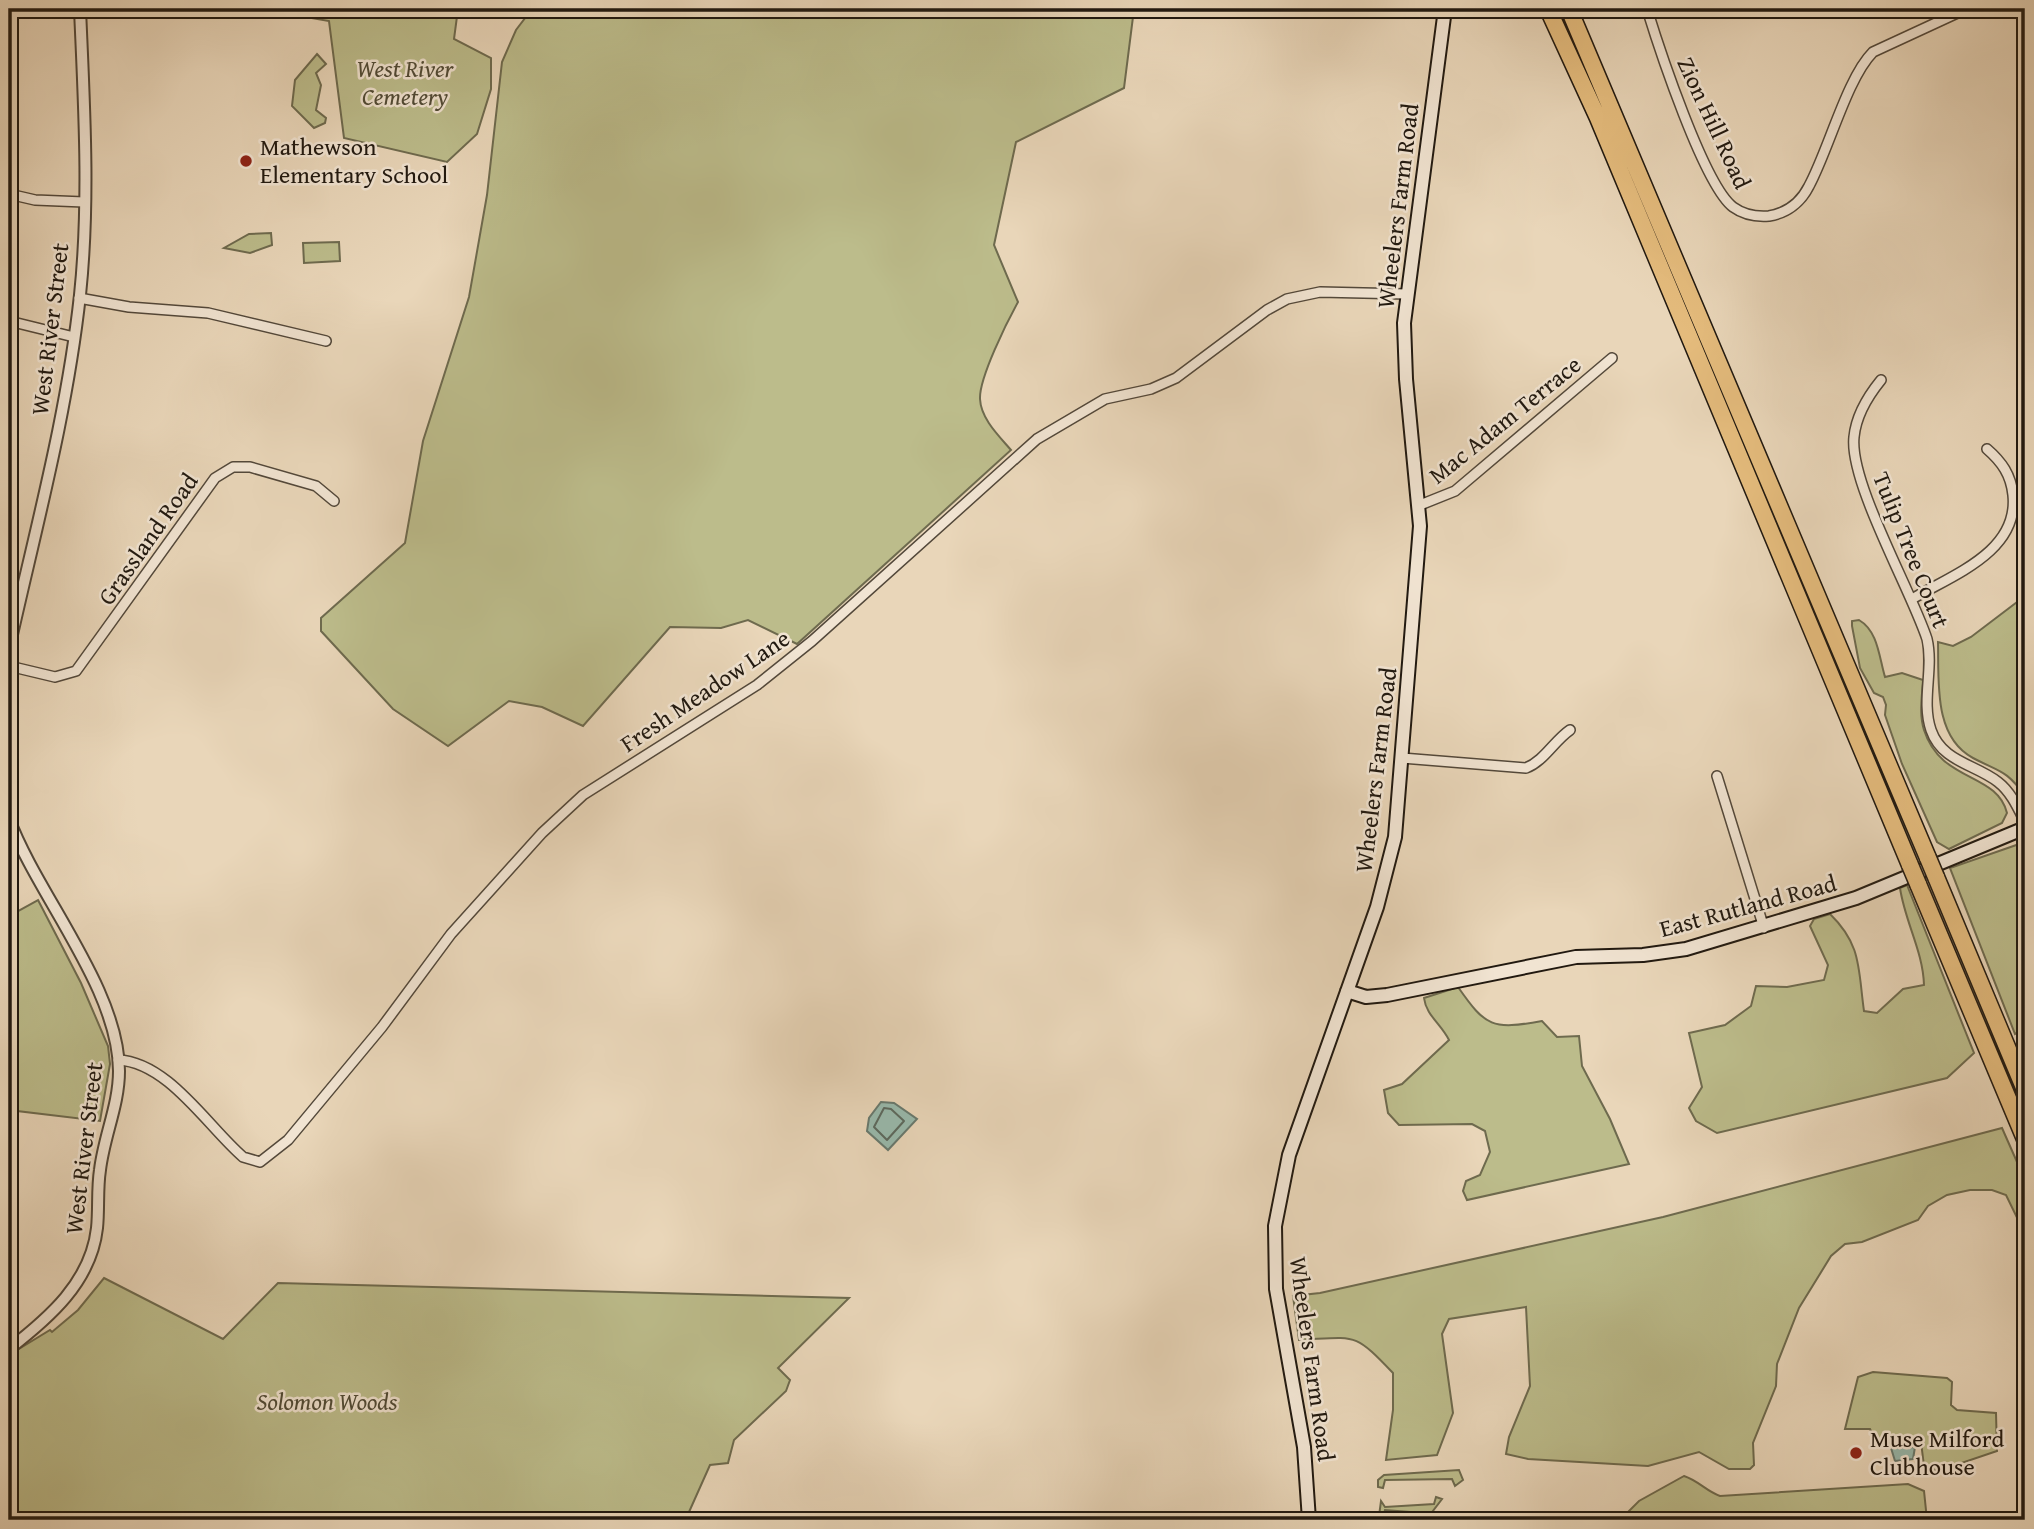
<svg xmlns="http://www.w3.org/2000/svg" width="2034" height="1529" viewBox="0 0 2034 1529" font-family="'Gentium Book Plus',serif">
  <style>
    .green { fill: #bcbc8b; stroke: #6e6a4e; stroke-width: 2 }
    .water { fill: #98b9ac; stroke: #68796e; stroke-width: 2 }
    .lines { fill: none; stroke-linecap: round; stroke-linejoin: round }
    .shore { stroke: #5c695e; stroke-width: 2 }
    .minor-casing { stroke: #53483a; stroke-width: 12 }
    .tertiary-casing { stroke: #53483a; stroke-width: 14 }
    .secondary-casing { stroke: #211910; stroke-width: 16 }
    .motorway-casing { stroke: #211910; stroke-width: 19 }
    .minor { stroke: #f1e4d2; stroke-width: 9 }
    .tertiary { stroke: #f1e4d2; stroke-width: 10 }
    .secondary { stroke: #f1e4d2; stroke-width: 12 }
    .motorway { stroke: #e4bb7c; stroke-width: 16 }
    .motorway-bridge-casing { stroke: #211910; stroke-width: 19; stroke-linecap: butt }
    .motorway-bridge { stroke: #e4bb7c; stroke-width: 16 }
    .poi-dot { fill: #8f2418; stroke: #f1e4d2; stroke-width: 2.5 }
    .labels { text-anchor: middle; stroke-width: 5; stroke-linejoin: round; paint-order: stroke }
    .park-label { font-size: 24px; font-style: italic; fill: #504a35; stroke: #f1e4d2 }
    .street-label { font-size: 24px; fill: #211910; stroke: #f1e4d2 }
    .poi-label { font-size: 24px; fill: #211910; stroke: #f1e4d2; text-anchor: start }
  </style>
  <rect width="100%" height="100%" fill="#e9d6b9"/>
  <filter id="stains"><feTurbulence type="fractalNoise" baseFrequency=".00286" numOctaves="4"/><feColorMatrix values="0 0 0 0 .2 0 0 0 0 .09 0 0 0 0 .02 0 0 0 .5 -.17"/></filter>
  <radialGradient id="worn" r=".72"><stop offset=".6" stop-color="#630" stop-opacity="0"/><stop offset="1" stop-color="#630" stop-opacity=".3"/></radialGradient>
  <!-- green -->
  <path class="green" d="M 260,9 L 458,9 L 454,39 L 491,58 L 491,89 L 477,134 L 447,162 L 344,138 L 329,21 Z
    M 532,9 L 1134,9 L 1124,88 L 1016,142 L 994,245 L 1018,302 C 1007,322 979,378 980,399 C 981,419 999,436 1011,450 L 797,644 L 748,620 L 721,628 L 670,627 L 583,726 L 542,707 L 509,701 L 448,746 L 393,709 L 321,631 L 321,618 L 405,543 L 423,441 L 469,297 L 487,195 L 502,62 L 516,30 Z
    M 317,54 L 326,64 L 316,73 L 321,85 L 316,110 L 326,118 L 325,123 L 314,128 L 292,106 L 295,80 Z
    M 271,233 L 272,245 L 250,253 L 224,248 L 249,234 Z
    M 339,242 L 340,261 L 304,263 L 303,243 Z
    M 2025,596 L 2025,796 C 2006,769 1999,772 1973,758 C 1933,737 1939,680 1938,642 L 1953,646 L 1971,637 Z
    M 1859,620 C 1878,631 1879,657 1885,677 L 1902,673 L 1923,680 C 1922,697 1919,714 1924,730 C 1941,783 1997,772 2007,813 L 2002,823 L 1949,849 L 1937,842 L 1902,764 L 1885,715 L 1886,705 L 1883,697 L 1874,693 L 1860,668 L 1852,626 L 1852,621 Z
    M 2025,842 L 2025,1028 L 2015,1034 L 1950,868 Z
    M 1907,885 L 1974,1053 L 1947,1078 L 1717,1133 L 1696,1121 L 1689,1108 L 1702,1087 L 1689,1033 L 1725,1025 L 1751,1006 L 1756,986 L 1787,987 L 1824,980 L 1828,965 L 1810,926 L 1814,919 L 1830,914 C 1862,945 1858,969 1864,1011 L 1877,1013 L 1903,989 L 1924,985 C 1923,951 1905,922 1900,888 Z
    M 38,900 L 81,983 L 108,1046 L 110,1064 L 100,1121 L 9,1110 L 9,916 Z
    M 1458,987 C 1486,1027 1492,1030 1542,1021 L 1557,1037 L 1579,1036 L 1582,1066 L 1610,1119 L 1629,1164 L 1467,1200 L 1463,1191 L 1466,1181 L 1480,1175 L 1490,1152 L 1485,1131 L 1472,1124 L 1399,1125 L 1388,1113 L 1384,1090 L 1402,1084 L 1449,1040 C 1441,1024 1426,1015 1424,998 Z
    M 2002,1128 L 2025,1180 L 2025,1234 L 2006,1195 L 1992,1190 L 1970,1190 L 1947,1195 L 1928,1206 L 1918,1220 L 1862,1242 L 1845,1244 L 1831,1256 L 1799,1308 L 1777,1364 L 1776,1386 L 1753,1443 L 1754,1465 L 1750,1469 L 1729,1469 L 1699,1452 L 1648,1466 L 1528,1459 L 1506,1454 L 1509,1437 L 1530,1386 L 1526,1307 L 1449,1319 L 1442,1334 L 1453,1413 L 1437,1455 L 1386,1460 L 1393,1410 L 1393,1373 C 1353,1331 1356,1337 1299,1340 L 1293,1296 L 1320,1293 L 1663,1217 Z
    M 104,1278 L 223,1339 L 278,1283 L 849,1298 L 778,1368 L 790,1380 L 786,1391 L 734,1440 L 728,1463 L 710,1465 L 689,1512 L 689,1520 L 9,1520 L 9,1355 L 50,1330 L 52,1332 L 78,1310 Z
    M 1873,1372 L 1947,1378 L 1952,1382 L 1951,1405 L 1957,1410 L 1996,1413 L 1997,1451 L 1938,1471 L 1924,1466 L 1921,1442 L 1877,1443 L 1870,1429 L 1845,1429 L 1858,1377 Z
    M 1459,1470 L 1463,1480 L 1455,1486 L 1452,1479 L 1385,1480 L 1383,1488 L 1378,1487 L 1378,1480 L 1384,1475 Z
    M 1684,1476 C 1699,1481 1706,1491 1720,1496 L 1908,1484 L 1924,1491 L 1927,1520 L 1620,1520 L 1639,1501 Z
    M 1436,1497 L 1442,1499 L 1426,1520 L 1423,1513 L 1385,1510 L 1383,1517 L 1379,1516 L 1381,1501 L 1385,1507 L 1434,1504 Z"/>
  <!-- water -->
  <path class="water" d="M 881,1102 L 894,1103 L 917,1119 L 888,1150 L 867,1131 L 869,1118 Z
    M 1915,1447 L 1913,1459 L 1895,1461 L 1891,1448 Z"/>
  <g class="lines">
    <!-- shore -->
    <path class="shore" d="M 884,1108 L 891,1109 L 904,1121 L 887,1140 L 874,1127 Z"/>
    <defs>
      <path id="minor" d="M 1647,9 C 1659,48 1704,185 1733,207 C 1744,215 1756,217 1769,216 C 1787,213 1801,202 1809,186 C 1829,149 1847,78 1873,52 L 1966,9
        M 9,194 L 35,200 L 84,202
        M 79,298 L 129,307 L 208,313 L 326,341
        M 9,321 L 74,337
        M 1881,380 C 1868,396 1856,416 1854,437 C 1849,482 1911,590 1927,639 C 1934,669 1921,701 1931,730 C 1942,762 1975,764 1998,782 C 2011,792 2018,808 2025,822
        M 1420,505 L 1455,491 L 1612,358
        M 1912,599 C 1952,575 2019,552 2013,495 C 2011,475 2002,462 1987,449
        M 9,666 L 55,677 L 76,671 L 215,478 L 233,467 L 250,467 L 316,486 L 334,501
        M 1402,758 L 1526,768 C 1544,761 1554,741 1570,730
        M 1717,776 L 1764,928
        M 118,1060 C 168,1062 208,1127 243,1157 L 260,1162 L 288,1140 L 382,1027 L 451,934 L 542,833 L 583,795 L 757,685 L 812,641 L 1037,439 L 1105,399 L 1151,389 L 1176,378 L 1267,310 L 1287,299 L 1320,292 L 1407,294"/>
      <path id="tertiary" d="M 9,648 C 35,531 67,415 80,295 C 90,200 84,103 80,9
        M 9,819 C 37,895 119,989 119,1071 C 119,1105 104,1136 100,1170 C 97,1189 99,1209 97,1228 C 91,1282 49,1318 9,1349"/>
      <path id="secondary" d="M 1347,991 L 1366,997 L 1387,995 L 1576,957 L 1643,955 L 1686,949 L 1856,898 L 2025,828
        M 1309,1520 L 1304,1447 L 1276,1289 L 1275,1226 L 1289,1155 L 1377,907 L 1395,837 L 1420,526 L 1406,379 L 1404,323 L 1445,9"/>
      <path id="motorway" d="M 1548,9 L 1598,118 L 1910,865
        M 1569,9 L 1928,858
        M 1936,877 L 2025,1090
        M 1918,884 L 2025,1139"/>
    </defs>
    <!-- minor casing -->
    <use href="#minor" class="minor-casing"/>
    <!-- tertiary casing -->
    <use href="#tertiary" class="tertiary-casing"/>
    <!-- secondary casing -->
    <use href="#secondary" class="secondary-casing"/>
    <!-- motorway casing -->
    <use href="#motorway" class="motorway-casing"/>
    <!-- minor -->
    <use href="#minor" class="minor"/>
    <!-- tertiary -->
    <use href="#tertiary" class="tertiary"/>
    <!-- secondary -->
    <use href="#secondary" class="secondary"/>
    <!-- motorway -->
    <use href="#motorway" class="motorway"/>
    <defs>
      <path id="motorway-bridge" d="M 1928,858 L 1936,877
        M 1910,865 L 1918,884"/>
    </defs>
    <!-- motorway-bridge casing -->
    <use href="#motorway-bridge" class="motorway-bridge-casing"/>
    <!-- motorway-bridge -->
    <use href="#motorway-bridge" class="motorway-bridge"/>
  </g>
  <!-- markers -->
  <g class="poi-dot">
    <circle cx="246" cy="161" r="7"/>
    <circle cx="1856" cy="1453" r="7"/>
  </g>
  <g class="labels">
    <!-- park labels -->
    <g class="park-label">
      <text x="405" y="77">West River<tspan x="405" dy="28">Cemetery</tspan></text>
      <text x="327" y="1410">Solomon Woods</text>
    </g>
    <!-- street labels -->
    <g class="street-label">
      <text transform="translate(1714 123) rotate(65)" y="8">Zion Hill Road</text>
      <text transform="translate(1398 206) rotate(-83)" y="8">Wheelers Farm Road</text>
      <text transform="translate(50 329) rotate(-83)" y="8">West River Street</text>
      <text transform="translate(1505 420) rotate(-39)" y="8">Mac Adam Terrace</text>
      <text transform="translate(148 539) rotate(-55)" y="8">Grassland Road</text>
      <text transform="translate(1911 550) rotate(68)" y="8">Tulip Tree Court</text>
      <text transform="translate(705 691) rotate(-34)" y="8">Fresh Meadow Lane</text>
      <text transform="translate(1376 770) rotate(-83)" y="8">Wheelers Farm Road</text>
      <text transform="translate(1748 906) rotate(-15)" y="8">East Rutland Road</text>
      <text transform="translate(84 1148) rotate(-83)" y="8">West River Street</text>
      <text transform="translate(1312 1359) rotate(82)" y="8">Wheelers Farm Road</text>
    </g>
    <!-- poi labels -->
    <g class="poi-label">
      <text x="260" y="155">Mathewson<tspan x="260" dy="28">Elementary School</tspan></text>
      <text x="1870" y="1447">Muse Milford<tspan x="1870" dy="28">Clubhouse</tspan></text>
    </g>
  </g>
  <!-- margin -->
  <rect width="2034" height="1529" fill="none" stroke="#e9d6b9" stroke-width="35"/>
  <rect x="10" y="10" width="2013" height="1508" fill="none" stroke="#211910" stroke-width="3.5"/>
  <rect x="18" y="18" width="1999" height="1494" fill="none" stroke="#211910" stroke-width="2"/>
  <rect width="100%" height="100%" filter="url(#stains)"/>
  <rect width="100%" height="100%" fill="url(#worn)"/>
</svg>
